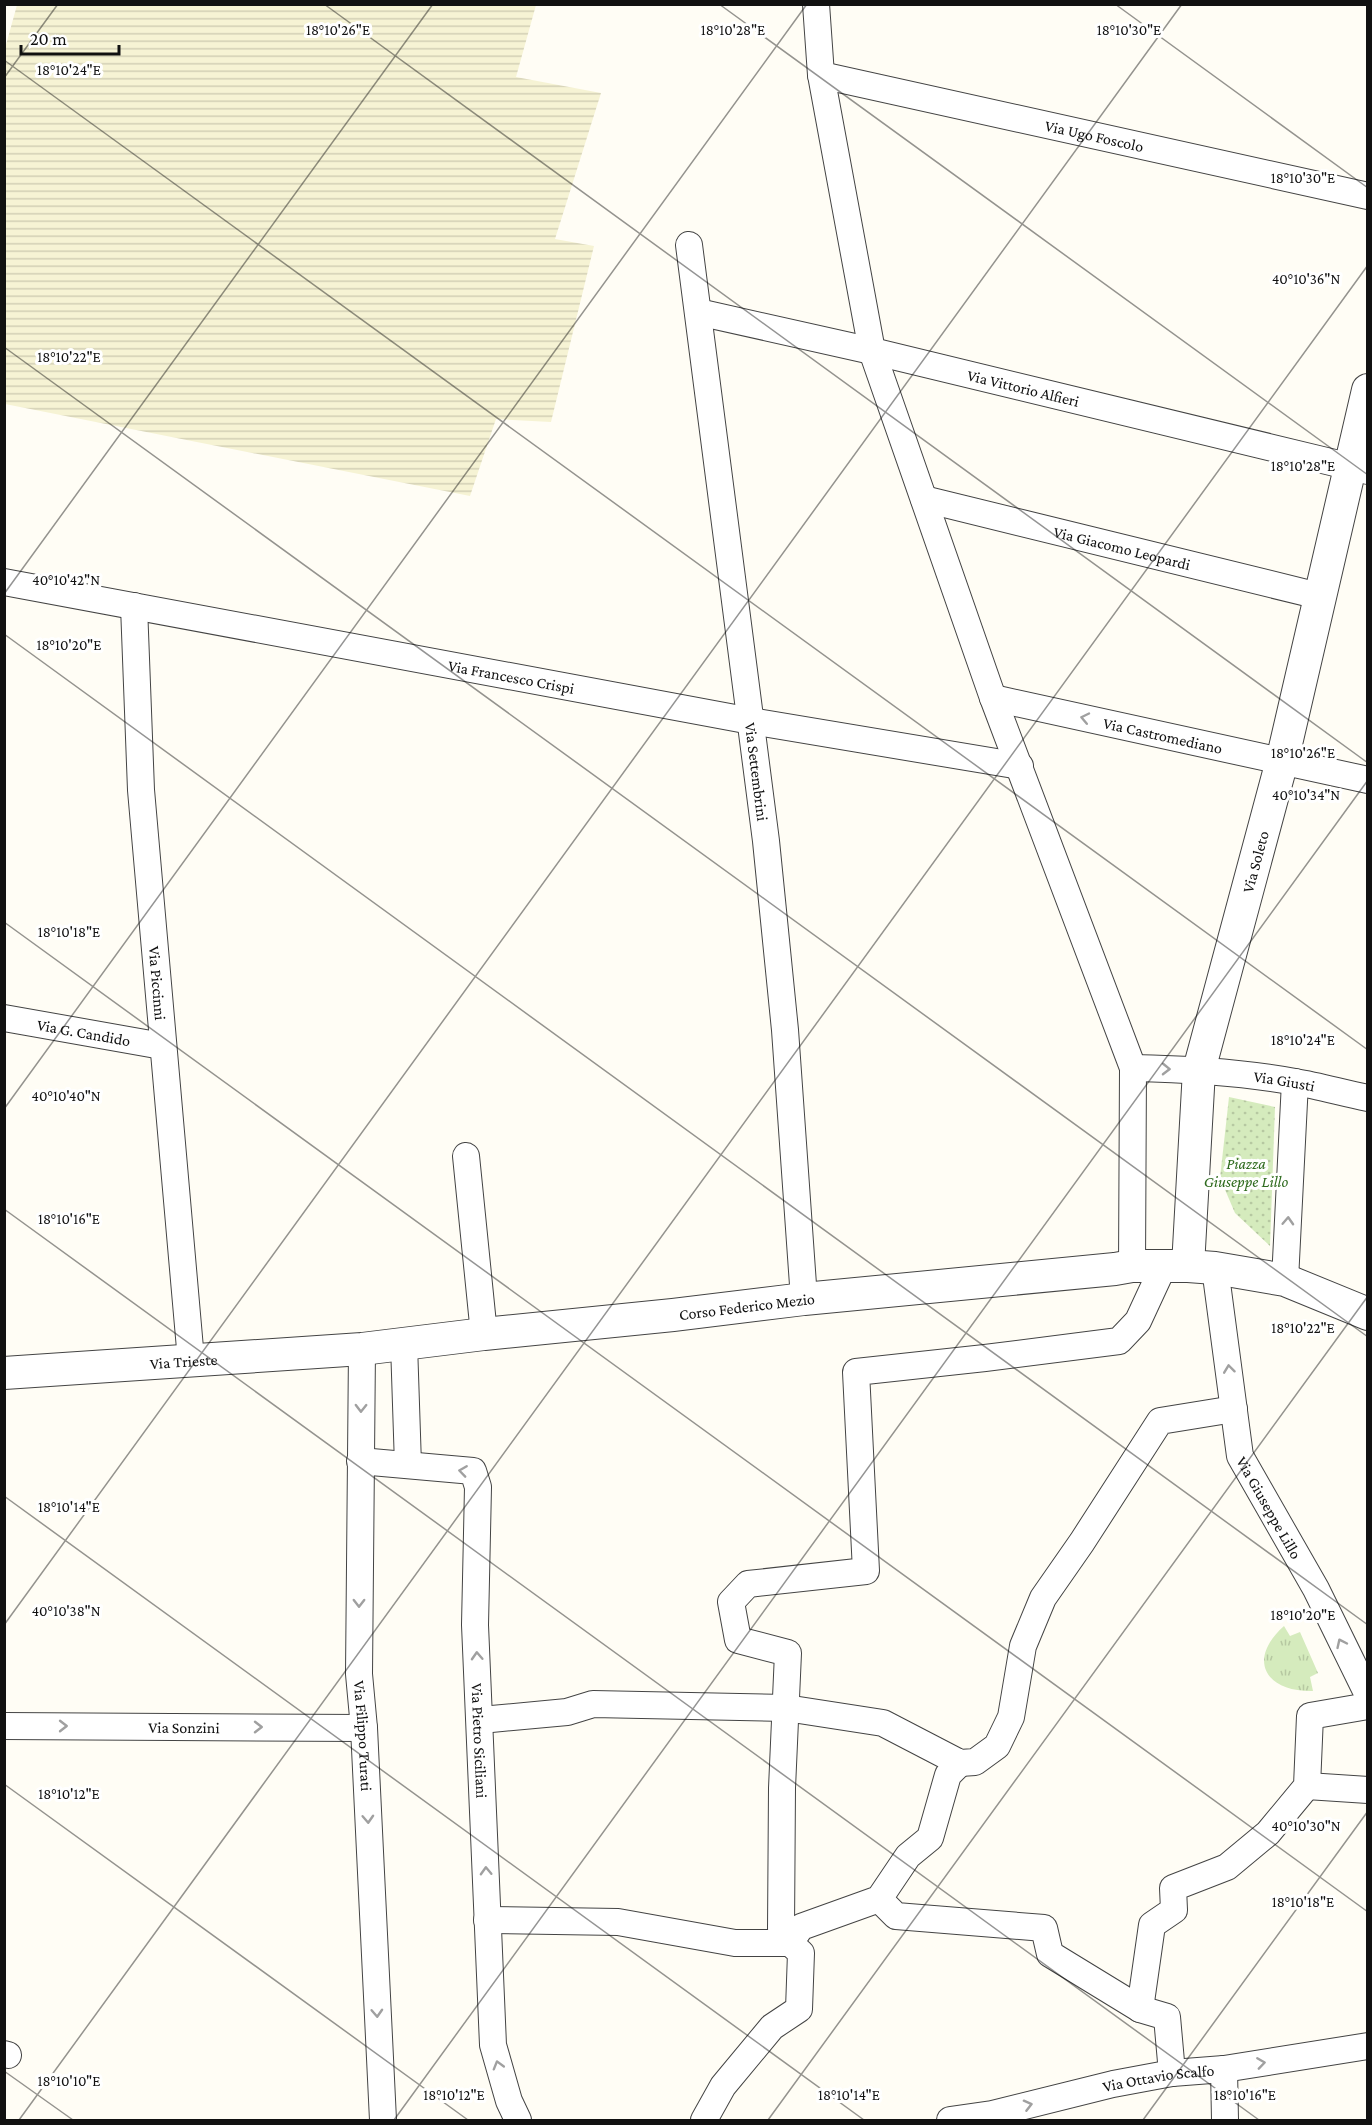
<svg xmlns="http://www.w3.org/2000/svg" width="1372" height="2125" viewBox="0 0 1372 2125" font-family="'Crimson Pro',serif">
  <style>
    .farmland { fill: url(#farmland-rules) }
    .grass { fill: url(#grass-tufts) }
    .park { fill: url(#park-dots) }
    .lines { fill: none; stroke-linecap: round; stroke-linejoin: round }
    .minor-casing { stroke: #444; stroke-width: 28 }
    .tertiary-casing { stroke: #444; stroke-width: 34 }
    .minor { stroke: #fff; stroke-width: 26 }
    .tertiary { stroke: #fff; stroke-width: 32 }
    .oneway { stroke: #a0a0a0 }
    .ticks { fill: none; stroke: #111; stroke-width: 1.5; stroke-opacity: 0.45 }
    .labels { text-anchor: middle; stroke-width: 6; stroke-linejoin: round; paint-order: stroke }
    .street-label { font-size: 16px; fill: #111; stroke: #fff }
    .park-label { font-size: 16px; font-style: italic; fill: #2f6b1f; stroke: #fff }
    .ticks-label { font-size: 15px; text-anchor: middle; fill: #111; stroke: #fff; stroke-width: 6; stroke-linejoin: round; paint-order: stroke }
  </style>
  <defs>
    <pattern id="farmland-rules" width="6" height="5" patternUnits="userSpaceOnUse" patternTransform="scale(1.5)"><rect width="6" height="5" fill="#f6f3d4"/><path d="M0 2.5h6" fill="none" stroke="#d2cfb5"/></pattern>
    <pattern id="grass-tufts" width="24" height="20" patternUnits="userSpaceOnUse" patternTransform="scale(1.5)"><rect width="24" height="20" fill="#d5ebbd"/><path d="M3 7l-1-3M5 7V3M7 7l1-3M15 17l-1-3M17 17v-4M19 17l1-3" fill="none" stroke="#b6c8a1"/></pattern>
    <pattern id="park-dots" width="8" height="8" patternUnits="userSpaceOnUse" patternTransform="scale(1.5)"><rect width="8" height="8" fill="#d5ebbd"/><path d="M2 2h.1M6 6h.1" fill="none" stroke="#b6c8a1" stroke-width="1.8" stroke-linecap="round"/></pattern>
  </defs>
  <rect width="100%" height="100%" fill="#fffdf5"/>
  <!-- farmland -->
  <path class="farmland" d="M 17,5 L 536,5 L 516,77 L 601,93 L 555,239 L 594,246 L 551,422 L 496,419 L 470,496 L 5,404 L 4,52 Z"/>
  <!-- grass -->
  <path class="grass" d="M 1284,1626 L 1290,1636 L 1300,1632 L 1318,1673 L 1310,1677 L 1313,1691 C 1266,1692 1246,1660 1284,1626 Z"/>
  <!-- park -->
  <path class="park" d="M 1229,1097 L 1275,1107 L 1270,1246 L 1235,1213 L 1220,1178 Z"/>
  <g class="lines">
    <defs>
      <g id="minor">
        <path d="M 816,4 L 821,75 L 872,351 L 993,698 L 1133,1068 L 1132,1266"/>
        <path id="s1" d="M 821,75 L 1368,196"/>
        <path id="s2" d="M 689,245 L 766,841 L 785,1030 L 804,1299"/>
        <path id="s3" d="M 698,312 L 872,351 L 1368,471"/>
        <path id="s4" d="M 924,499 L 1319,596"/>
        <path id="s5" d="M 4,582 L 751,721 L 1020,766"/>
        <path id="s6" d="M 134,606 L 141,790 L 191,1360"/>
        <path id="s7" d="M 993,698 L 1368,780"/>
        <path id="s8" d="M 4,1018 L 162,1046"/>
        <path id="s9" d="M 1133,1068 C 1188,1069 1241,1072 1295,1082 C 1319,1086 1343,1093 1368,1098"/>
        <path d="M 466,1156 L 484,1334"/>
        <path id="s10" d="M 1215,1268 L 1240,1456 L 1316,1589 L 1368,1695"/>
        <path d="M 1285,1280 L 1295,1082"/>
        <path d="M 404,1344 L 408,1465"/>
        <path id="s11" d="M 362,1349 L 359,1674 L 364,1728 L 383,2120"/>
        <path id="s12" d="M 360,1461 L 473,1471 L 478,1487 L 475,1625 L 493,2045 L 509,2101 L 518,2120"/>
        <path d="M 481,1720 L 567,1712 L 593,1704 L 786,1708 L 883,1723 L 960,1763 L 975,1762 L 997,1746 L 1011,1717 L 1023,1646 L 1043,1598 L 1082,1542 L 1160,1421 L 1234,1409"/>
        <path id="s13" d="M 4,1726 L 364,1728"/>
        <path d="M 1307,1786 L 1368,1790"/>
        <path d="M 879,1899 L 896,1916 L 1044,1928 L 1050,1954 L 1140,2009 L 1167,2017 L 1172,2073"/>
        <path d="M 487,1920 L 618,1922 L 735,1943 L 790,1943"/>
        <path d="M 790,1943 L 801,1927 L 879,1899 L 908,1856 L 930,1838 L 948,1775 L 960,1763"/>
        <path d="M 1140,2009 L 1152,1925 L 1174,1910 L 1173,1888 L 1227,1867 L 1268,1833 L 1307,1786 L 1310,1716 L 1368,1706"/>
        <path d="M 4,2054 L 8,2055"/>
        <path d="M 1224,2069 L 1225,2120"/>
        <path d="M 704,2120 L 723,2086 L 772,2027 L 799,2009 L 801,1953 L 790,1943 L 781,1929 L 782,1788 L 788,1653 L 738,1640 L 731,1602 L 748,1584 L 866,1571 L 856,1372 L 985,1358 L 1119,1341 L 1138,1321 L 1163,1267"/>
        <path id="s14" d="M 950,2120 L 992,2114 L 1113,2084 L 1172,2073 L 1224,2069 L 1368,2046"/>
      </g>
      <g id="tertiary">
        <path id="s15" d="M 1188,1266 L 1199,1070 L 1282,761 L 1368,390"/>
        <path id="s16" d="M 4,1373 L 362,1349 L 484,1334 L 673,1315 L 804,1299 L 1115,1269 L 1132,1266 L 1188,1266 L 1215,1268 L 1285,1280 L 1368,1314"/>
      </g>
    </defs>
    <!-- minor casing -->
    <use href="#minor" class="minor-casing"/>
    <!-- tertiary casing -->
    <use href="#tertiary" class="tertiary-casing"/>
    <!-- minor -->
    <use href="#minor" class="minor"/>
    <!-- tertiary -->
    <use href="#tertiary" class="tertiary"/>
  </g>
  <!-- one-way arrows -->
  <defs><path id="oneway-chevron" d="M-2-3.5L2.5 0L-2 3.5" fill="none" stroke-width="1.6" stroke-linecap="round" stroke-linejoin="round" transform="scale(1.5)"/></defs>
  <g class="oneway">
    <use href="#oneway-chevron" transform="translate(1085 718) rotate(-168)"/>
    <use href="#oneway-chevron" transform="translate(1166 1069) rotate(1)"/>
    <use href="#oneway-chevron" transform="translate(1288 1221) rotate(-87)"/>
    <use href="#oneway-chevron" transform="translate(1229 1369) rotate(-97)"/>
    <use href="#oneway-chevron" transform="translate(361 1408) rotate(91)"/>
    <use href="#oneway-chevron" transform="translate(463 1471) rotate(-172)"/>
    <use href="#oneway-chevron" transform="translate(359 1603) rotate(90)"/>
    <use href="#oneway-chevron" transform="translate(1341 1643) rotate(-115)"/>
    <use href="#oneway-chevron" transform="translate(477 1656) rotate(-93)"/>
    <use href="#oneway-chevron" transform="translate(63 1726)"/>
    <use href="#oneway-chevron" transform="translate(258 1727)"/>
    <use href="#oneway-chevron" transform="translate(368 1819) rotate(87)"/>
    <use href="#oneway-chevron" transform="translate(486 1871) rotate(-92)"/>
    <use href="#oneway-chevron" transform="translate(377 2013) rotate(87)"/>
    <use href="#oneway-chevron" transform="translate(1261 2063) rotate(-8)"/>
    <use href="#oneway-chevron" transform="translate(498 2065) rotate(-106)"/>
    <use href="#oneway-chevron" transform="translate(1028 2105) rotate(-14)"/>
  </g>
  <!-- ticks -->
  <path class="ticks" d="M 324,4 L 1368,763M 719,4 L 1368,475M 1115,4 L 1368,188M 4,60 L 1368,1050M 4,78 L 58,4M 4,347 L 1368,1337M 4,594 L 433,4M 4,634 L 1368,1625M 4,922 L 1368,1912M 4,1109 L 807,4M 4,1209 L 1259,2120M 4,1496 L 864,2120M 4,1625 L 1182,4M 4,1784 L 468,2120M 4,2071 L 73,2120M 19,2120 L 1368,265M 394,2120 L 1368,780M 768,2120 L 1368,1296M 1143,2120 L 1368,1811"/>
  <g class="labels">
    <!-- street labels -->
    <g class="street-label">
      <text dy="6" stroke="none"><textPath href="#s1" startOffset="280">Via Ugo Foscolo</textPath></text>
      <text dy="6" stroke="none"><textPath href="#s3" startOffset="334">Via Vittorio Alfieri</textPath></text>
      <text dy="6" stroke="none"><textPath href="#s4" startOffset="204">Via Giacomo Leopardi</textPath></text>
      <text dy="6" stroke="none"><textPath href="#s5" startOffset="516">Via Francesco Crispi</textPath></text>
      <text dy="6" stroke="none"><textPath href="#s7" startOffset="174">Via Castromediano</textPath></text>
      <text dy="6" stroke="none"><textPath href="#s2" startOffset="531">Via Settembrini</textPath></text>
      <text dy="6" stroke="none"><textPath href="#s15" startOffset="412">Via Soleto</textPath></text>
      <text dy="6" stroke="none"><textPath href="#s6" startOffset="378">Via Piccinni</textPath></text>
      <text dy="6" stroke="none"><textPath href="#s8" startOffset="81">Via G. Candido</textPath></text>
      <text dy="6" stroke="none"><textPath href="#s9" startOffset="152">Via Giusti</textPath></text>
      <text dy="6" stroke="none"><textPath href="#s16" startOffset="746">Corso Federico Mezio</textPath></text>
      <text dy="6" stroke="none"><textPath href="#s16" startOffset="180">Via Trieste</textPath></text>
      <text dy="6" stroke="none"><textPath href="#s10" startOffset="249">Via Giuseppe Lillo</textPath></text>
      <text dy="6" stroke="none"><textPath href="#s13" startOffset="180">Via Sonzini</textPath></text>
      <text dy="6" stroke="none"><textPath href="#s11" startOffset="387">Via Filippo Turati</textPath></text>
      <text dy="6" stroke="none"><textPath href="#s12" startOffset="384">Via Pietro Siciliani</textPath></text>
      <text dy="6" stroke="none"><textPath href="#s14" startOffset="213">Via Ottavio Scalfo</textPath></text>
    </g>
    <!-- park labels -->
    <g class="park-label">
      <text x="1246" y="1169">Piazza<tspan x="1246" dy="18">Giuseppe Lillo</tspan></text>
    </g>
  </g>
  <g class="ticks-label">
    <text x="338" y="35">18°10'26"E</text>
    <text x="733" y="35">18°10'28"E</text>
    <text x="1129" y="35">18°10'30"E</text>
    <text x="69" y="75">18°10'24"E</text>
    <text x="1303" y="183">18°10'30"E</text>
    <text x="1306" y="284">40°10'36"N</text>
    <text x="69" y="362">18°10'22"E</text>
    <text x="1303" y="471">18°10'28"E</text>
    <text x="66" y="585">40°10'42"N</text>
    <text x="69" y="650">18°10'20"E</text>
    <text x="1303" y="758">18°10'26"E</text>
    <text x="1306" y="800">40°10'34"N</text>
    <text x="69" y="937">18°10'18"E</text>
    <text x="1303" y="1045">18°10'24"E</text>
    <text x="66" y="1101">40°10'40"N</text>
    <text x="69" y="1224">18°10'16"E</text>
    <text x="1303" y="1333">18°10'22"E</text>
    <text x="69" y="1512">18°10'14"E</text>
    <text x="66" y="1616">40°10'38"N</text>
    <text x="1303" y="1620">18°10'20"E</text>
    <text x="69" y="1799">18°10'12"E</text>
    <text x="1306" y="1831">40°10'30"N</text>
    <text x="1303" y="1907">18°10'18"E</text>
    <text x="69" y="2086">18°10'10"E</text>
    <text x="454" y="2100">18°10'12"E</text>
    <text x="849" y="2100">18°10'14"E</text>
    <text x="1245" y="2100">18°10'16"E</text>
  </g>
  <!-- border -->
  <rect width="1372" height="2125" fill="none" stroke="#111111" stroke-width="12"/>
  <!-- scale -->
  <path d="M21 45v9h98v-9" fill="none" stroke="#111111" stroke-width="3"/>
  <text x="30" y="45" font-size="18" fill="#111111" stroke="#ffffff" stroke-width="4.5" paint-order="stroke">20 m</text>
</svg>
